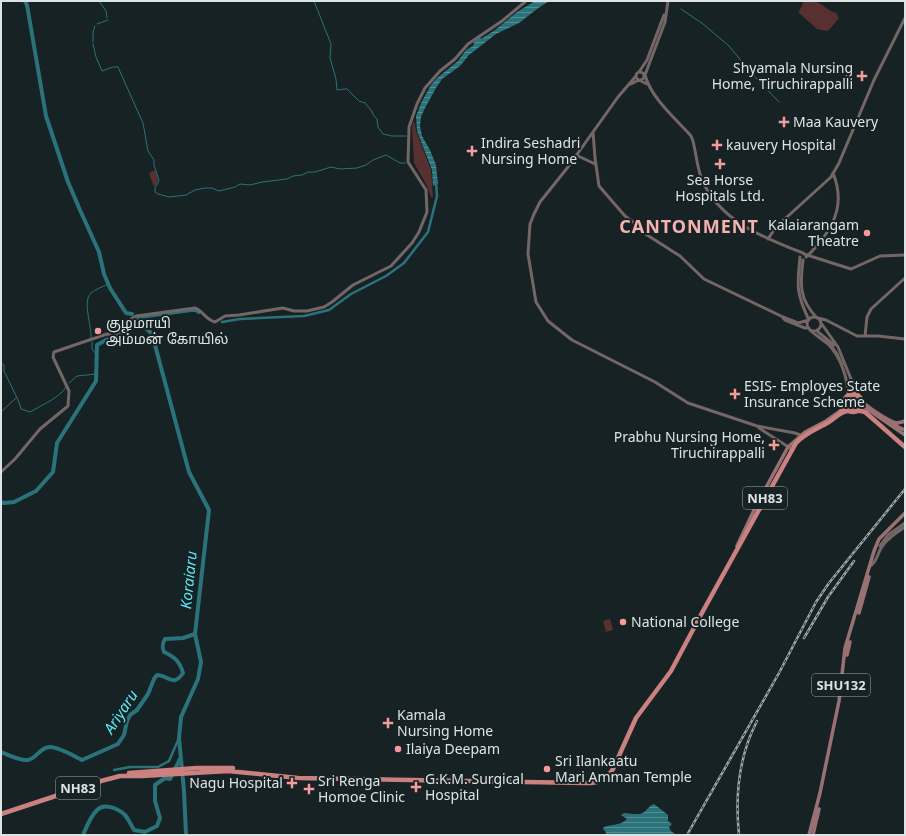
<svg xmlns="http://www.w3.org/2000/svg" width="906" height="836" viewBox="0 0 906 836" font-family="'Noto Sans','Noto Sans Tamil',sans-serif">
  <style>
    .grass { fill: url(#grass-dots) }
    .green { fill: #583030 }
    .water { fill: url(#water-rules) }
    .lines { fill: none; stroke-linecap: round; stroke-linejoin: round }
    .stream { stroke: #2a737b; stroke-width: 1 }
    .canal { stroke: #2a737b; stroke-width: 2.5 }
    .river { stroke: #2a737b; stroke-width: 4 }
    .secondary { stroke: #746666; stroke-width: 3 }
    .primary { stroke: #9a7172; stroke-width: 3.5 }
    .highway { stroke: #cc8181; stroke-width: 4.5 }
    .rail-casing { stroke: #9ea7a8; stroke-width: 2.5 }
    .rail { stroke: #172224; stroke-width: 1; stroke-dasharray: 3; stroke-linecap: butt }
    .poi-dot { fill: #f59b9b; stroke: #172224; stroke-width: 1.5 }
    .labels { text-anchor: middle; stroke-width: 4; stroke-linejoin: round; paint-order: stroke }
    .shield { fill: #172224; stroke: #a1a9aa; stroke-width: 1 }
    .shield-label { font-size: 13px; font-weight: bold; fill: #dce3e4 }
    .poi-label { font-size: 14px; fill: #dce3e4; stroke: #172224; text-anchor: start }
    .water-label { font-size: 15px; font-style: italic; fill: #5ee9f8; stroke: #172224 }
    .district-label { font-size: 18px; font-weight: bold; letter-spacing: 1px; fill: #f6b2b1; stroke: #172224 }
  </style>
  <defs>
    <pattern id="grass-dots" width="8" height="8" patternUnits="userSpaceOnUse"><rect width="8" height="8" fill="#583030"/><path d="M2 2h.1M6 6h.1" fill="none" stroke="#6f4e4e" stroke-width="1.8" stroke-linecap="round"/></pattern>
    <pattern id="water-rules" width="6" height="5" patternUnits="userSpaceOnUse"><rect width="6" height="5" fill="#2a737b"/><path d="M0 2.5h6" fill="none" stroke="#528d94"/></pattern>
  </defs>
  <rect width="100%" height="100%" fill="#172224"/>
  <!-- grass -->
  <path class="grass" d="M848 403a5 5 0 1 1 10 0a5 5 0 1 1-10 0Z"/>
  <!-- green -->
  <path class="green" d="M 803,1 C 807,1 812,0 816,2 C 823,4 828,11 836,13 L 839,18 L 830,29 L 827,31 L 817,29 L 798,12 L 802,6 Z
    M 413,122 L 415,123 L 416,131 L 431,170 L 433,197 L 431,197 L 426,184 L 414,163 L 412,128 Z
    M 155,170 C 158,177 160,181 154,187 L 149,173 Z
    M 610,619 L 613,630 L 606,632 L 603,621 Z"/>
  <!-- water -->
  <path class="water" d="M 535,1 L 549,1 L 537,9 L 519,23 L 496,34 L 469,55 L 460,66 L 442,79 L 436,88 L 425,108 L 421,117 L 420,126 L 422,136 L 430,150 L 436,165 L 438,184 L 433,186 L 432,170 L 417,131 L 416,116 L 422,101 L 431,85 L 437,78 L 458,61 L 466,50 L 473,46 L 474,42 L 480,37 L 481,39 L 495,30 L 517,12 Z
    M 654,804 L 668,815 L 668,821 L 672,824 L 669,827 L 671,831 L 675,834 L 675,835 L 605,835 L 606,832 L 603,829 L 604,827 C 612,824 620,826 627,819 L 621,815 L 624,813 C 629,813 639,816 644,812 C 648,809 649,806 654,804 Z"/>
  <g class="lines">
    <!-- stream -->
    <path class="stream" d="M 99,1 L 106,11 L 107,18
      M 314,1 L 331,44 L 330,58 L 336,79 L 337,90 L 345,89 L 347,89 L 359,101 L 365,103 L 371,110 L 374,116 L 377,119 L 378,127 L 383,134 L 392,136 L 406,136
      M 681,9 L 703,24 L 729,46 L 753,75 L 779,102
      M 97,24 L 108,20
      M 93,42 L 93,32 L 95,26
      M 93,44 L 96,57 L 102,71 L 113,67 L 118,67 L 138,112 L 143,123 L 148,151 L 154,160 L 154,165 L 159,180 L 158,183 L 155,188 L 155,192 L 158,194 L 169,197 L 186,195 L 195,190 L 205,188 L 212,188 L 219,191 L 235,187 L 240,184 L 250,185 L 262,182 L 287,179 L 293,176 L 302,175 L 308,172 L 315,172 L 331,167 L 340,169 L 357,168 L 366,165 L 373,160 L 386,155 L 400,163 L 405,163
      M 91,338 C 92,326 82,301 91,293 C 95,289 103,287 108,284
      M 92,342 L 92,349 L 96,354
      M 1,363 L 4,365 L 4,371 L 19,402 L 21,409 L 30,412 C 40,406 61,397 66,387
      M 69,383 L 77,376 L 96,374
      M 1,412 L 16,398"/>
    <!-- canal -->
    <path class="canal" d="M 222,322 L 240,319 L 304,316 L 329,310 L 351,294 L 386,276 L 404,263 L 428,232 L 437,196 L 436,182
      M 114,770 L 130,767 L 158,767 L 169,761 L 179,738"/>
    <!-- river -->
    <path class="river" d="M 25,1 L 27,5 L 46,116 L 68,182 L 80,210 L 99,252 L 104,274 L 110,288 L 126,313 L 132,314
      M 136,318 L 151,333 L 155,345 L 189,472 L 209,510 L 195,634 L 201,662 L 198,679 L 181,717 L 179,738 L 184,791 L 186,835
      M 117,337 C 127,334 128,321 139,317 L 191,310 L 196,310 L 199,312
      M 1,502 L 4,503 L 14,502 L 36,491 L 53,472 L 57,443 L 96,381 L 97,345 L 106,340 L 114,337
      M 1,752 C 8,755 21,761 28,760 C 37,758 40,747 50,747 C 59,747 74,756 82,760 L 118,744 L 124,735 L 127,721 L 130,715 L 137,710 L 148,694 L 154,679 L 157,675 C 168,675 173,688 183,673 C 180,662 175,657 164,652 C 162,647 162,644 165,639 L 183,638 L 195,634
      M 83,835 C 87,826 90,817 97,810 C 104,803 117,808 124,814 C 128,818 131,825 134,830 L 145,832 L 157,826 L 160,818 L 155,801 L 155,785 L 165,778 L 170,779 L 180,759"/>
    <!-- secondary -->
    <path class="secondary" d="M 668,1 L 665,22 L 645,75 C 651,98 676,119 691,136 L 693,141 C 696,153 697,166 701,177 C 717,220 764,238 803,253
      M636 76a4 4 0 1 1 8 0a4 4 0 1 1-8 0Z
      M 639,72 L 647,60 L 664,15
      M 636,76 L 618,97 L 568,167 L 540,202 L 534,214 L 530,224 L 528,254 L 536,302 L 548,321 L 572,340 L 655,382 L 688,403 L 757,426 L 795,433 L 803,436
      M 631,84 L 639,80 L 647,84
      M 593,132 L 595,158 L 599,186 L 625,216 L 637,225 L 644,233 L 680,256 L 704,279 L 783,317 L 798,323 L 809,320 C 796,293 797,286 800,257
      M 576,155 L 595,164
      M 768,239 L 776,227 L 831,177 L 839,163 L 874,80 L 905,18
      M 804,254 L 851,269 L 880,256 L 905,255
      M 806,257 C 811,253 815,248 819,243 C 837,222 844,200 833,173
      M 803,260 C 800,285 799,299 817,318
      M807 324a7 7 0 1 1 14 0a7 7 0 1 1-14 0Z
      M 783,318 L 785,320 L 805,328 L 809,328
      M 818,318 L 826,320 L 857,336 L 878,336 L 905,339
      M 821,323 L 838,347 L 851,379 L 856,398
      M 810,330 C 815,335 822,339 828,344 C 841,357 849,381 848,399
      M 817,330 L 818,332 L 834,345
      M 865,336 L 867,317 L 871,309 L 905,278
      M 830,344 L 837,354 L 842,365
      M 759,428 L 793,450
      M 1,472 L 15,459 L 40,429 L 68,406 L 69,391 L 53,357 L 54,352 L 107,334 L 119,335 L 131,319 L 136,316 L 195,308 C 203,311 206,320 215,322 L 225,316 L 239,315 L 283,308 L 294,311 L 307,311 L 324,307 L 332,302 L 353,285 L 391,266 L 412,243 L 419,232 L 427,212 L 426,190 L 408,162 L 409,127 L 417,104 L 425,88 L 440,71 L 455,59 L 468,44 L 502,21 L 526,1
      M 880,546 L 888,535 L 905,523
      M 870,566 C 876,563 877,556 880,550 C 885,540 896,533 905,527"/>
    <!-- primary -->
    <path class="primary" d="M847 403a6 6 0 1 1 12 0a6 6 0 1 1-12 0Z
      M 858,400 L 863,406 L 905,435
      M 861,400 C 866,406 888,421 896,423 C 899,423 902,422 905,421
      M 846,411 L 854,408
      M 890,425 L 894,425 L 905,430
      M 737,546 L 756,506 L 788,447 L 805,432 L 826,421 L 843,409 L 847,401
      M 859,613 L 869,577
      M 847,655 L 850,642
      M 817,818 L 819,809
      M 809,835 L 820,793 L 839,701 L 845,648 L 874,551 L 879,539 L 905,513
      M 813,835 L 817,817"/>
    <!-- highway -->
    <path class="highway" d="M844 403a9 9 0 1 1 18 0a9 9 0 1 1-18 0Z
      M 855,411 L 861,411 L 865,412 L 905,447
      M 841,412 L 843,408 L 844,404
      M 129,773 L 197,768 L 233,768
      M 1,814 L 101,781 L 120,776 L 142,776 L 228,771 L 298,778 L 587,783 C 599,783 606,780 613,769 L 636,718 L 671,671 L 703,611 L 796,443 C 805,433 817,429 829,422 C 835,418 841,411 848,411"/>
    <defs>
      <path id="rail" d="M 804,638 L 828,597 L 854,561
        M 687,835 L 779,673 L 816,602 L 829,583 L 905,489
        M 739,835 C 735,797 739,756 757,721"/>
    </defs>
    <!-- rail casing -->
    <use href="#rail" class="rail-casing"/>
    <!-- rail -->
    <use href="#rail" class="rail"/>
  </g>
  <!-- markers -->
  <g class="poi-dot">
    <path d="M860 70h4v4h4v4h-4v4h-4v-4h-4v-4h4z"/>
    <path d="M782 116h4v4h4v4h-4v4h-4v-4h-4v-4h4z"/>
    <path d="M715 139h4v4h4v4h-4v4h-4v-4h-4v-4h4z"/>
    <path d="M470 145h4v4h4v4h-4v4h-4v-4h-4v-4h4z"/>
    <path d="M718 158h4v4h4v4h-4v4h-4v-4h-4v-4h4z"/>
    <circle cx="867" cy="233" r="4"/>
    <circle cx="98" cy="331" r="4"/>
    <path d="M733 388h4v4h4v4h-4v4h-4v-4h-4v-4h4z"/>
    <path d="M772 439h4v4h4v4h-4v4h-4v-4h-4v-4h4z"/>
    <circle cx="623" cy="622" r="4"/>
    <path d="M386 717h4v4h4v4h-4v4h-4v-4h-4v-4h4z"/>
    <circle cx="398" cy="749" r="4"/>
    <circle cx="547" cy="769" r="4"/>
    <path d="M290 777h4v4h4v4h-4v4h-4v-4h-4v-4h4z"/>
    <path d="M414 781h4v4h4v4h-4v4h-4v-4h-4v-4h4z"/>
    <path d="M307 783h4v4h4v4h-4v4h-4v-4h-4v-4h4z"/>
  </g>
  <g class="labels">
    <!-- shield labels -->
    <g class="shield">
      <rect x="743" y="487" width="44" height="22" rx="3"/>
      <rect x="812" y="674" width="58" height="22" rx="3"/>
      <rect x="56" y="777" width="44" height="22" rx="3"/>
    </g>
    <g class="shield-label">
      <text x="765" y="503">NH83</text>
      <text x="841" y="690">SHU132</text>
      <text x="78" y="793">NH83</text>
    </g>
    <!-- poi labels -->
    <g class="poi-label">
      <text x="853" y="73" text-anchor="end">Shyamala Nursing<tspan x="853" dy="16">Home, Tiruchirappalli</tspan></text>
      <text x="793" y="127">Maa Kauvery</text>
      <text x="481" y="148">Indira Seshadri<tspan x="481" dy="16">Nursing Home</tspan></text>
      <text x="726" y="150">kauvery Hospital</text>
      <text x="720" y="185" text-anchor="middle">Sea Horse<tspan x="720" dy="16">Hospitals Ltd.</tspan></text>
      <text x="859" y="230" text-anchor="end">Kalaiarangam<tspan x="859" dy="16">Theatre</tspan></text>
      <text x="106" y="328">குழமாயி<tspan x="106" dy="16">அம்மன் கோயில்</tspan></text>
      <text x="744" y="391">ESIS- Employes State<tspan x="744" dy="16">Insurance Scheme</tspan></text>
      <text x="765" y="442" text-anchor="end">Prabhu Nursing Home,<tspan x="765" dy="16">Tiruchirappalli</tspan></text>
      <text x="631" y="627">National College</text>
      <text x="397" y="720">Kamala<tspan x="397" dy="16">Nursing Home</tspan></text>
      <text x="406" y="754">Ilaiya Deepam</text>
      <text x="555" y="766">Sri Ilankaatu<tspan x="555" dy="16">Mari Amman Temple</tspan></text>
      <text x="425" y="784">G.K.M. Surgical<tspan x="425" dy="16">Hospital</tspan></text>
      <text x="318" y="786">Sri Renga<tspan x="318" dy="16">Homoe Clinic</tspan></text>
      <text x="283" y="788" text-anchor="end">Nagu Hospital</text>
    </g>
    <!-- water labels -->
    <g class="water-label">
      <text transform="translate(189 580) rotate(-84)" y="5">Koraiaru</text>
      <text transform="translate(121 712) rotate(-57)" y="5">Ariyaru</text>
    </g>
    <!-- district labels -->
    <g class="district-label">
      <text x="689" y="233">CANTONMENT</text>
    </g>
  </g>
  <!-- border -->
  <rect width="906" height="836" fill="none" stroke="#dce3e4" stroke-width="4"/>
</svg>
